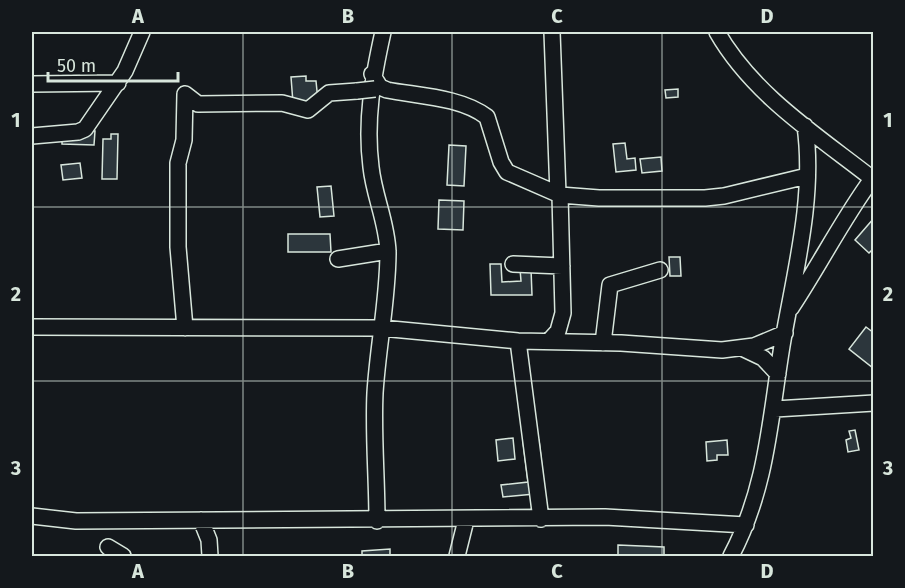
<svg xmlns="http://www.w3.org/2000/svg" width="905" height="588" viewBox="0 0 905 588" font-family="'Fira Sans',sans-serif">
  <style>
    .building { fill: #2c363c; stroke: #d8e6dc; stroke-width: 1.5 }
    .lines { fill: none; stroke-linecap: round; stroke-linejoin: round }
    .street-casing { stroke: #d8e6dc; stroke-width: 18 }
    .street { stroke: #14181c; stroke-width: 15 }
    .street-bridge-casing { stroke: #d8e6dc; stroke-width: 18; stroke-linecap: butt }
    .street-bridge { stroke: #14181c; stroke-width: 15 }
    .grid { fill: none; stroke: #d8e6dc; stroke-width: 1.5; stroke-opacity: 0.55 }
    .neatline { fill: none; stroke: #d8e6dc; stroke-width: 2 }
    .grid-label { font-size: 20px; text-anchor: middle; font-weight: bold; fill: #d8e6dc }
  </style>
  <rect width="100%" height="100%" fill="#14181c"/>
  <!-- building -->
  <path class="building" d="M 306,76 L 306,81 L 316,81 L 318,101 L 293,103 L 291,77 Z
    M 678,89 L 678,97 L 666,98 L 665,90 Z
    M 62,130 L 95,131 L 94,145 L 62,144 Z
    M 111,134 L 118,134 L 117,179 L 102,179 L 103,139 L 111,139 Z
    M 625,143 L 627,159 L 635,158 L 636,170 L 616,172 L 613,144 Z
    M 449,145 L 466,146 L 464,186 L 447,185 Z
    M 661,157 L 662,171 L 642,173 L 640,159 Z
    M 80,163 L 82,178 L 63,180 L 61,165 Z
    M 331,186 L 334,216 L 320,217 L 317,187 Z
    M 439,200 L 464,201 L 463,230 L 438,229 Z
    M 874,218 L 874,248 L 869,253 L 855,240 Z
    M 288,234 L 330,234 L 331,252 L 288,252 Z
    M 669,257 L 680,257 L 681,276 L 670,276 Z
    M 490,264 L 501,264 L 502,282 L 521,281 L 520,269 L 531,269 L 532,295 L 491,295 Z
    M 866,327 L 874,333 L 873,368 L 849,349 Z
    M 855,430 L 859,450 L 848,452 L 846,440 L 851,438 L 849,431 Z
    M 513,438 L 515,459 L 498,461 L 496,440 Z
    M 539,440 L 545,493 L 503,497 L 501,485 L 528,482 L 523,442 Z
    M 727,440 L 728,455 L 717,455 L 717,460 L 707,461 L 706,442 Z
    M 618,545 L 664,547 L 664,556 L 618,556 Z
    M 390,549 L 390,556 L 362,556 L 362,551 Z"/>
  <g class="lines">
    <defs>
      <path id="street" d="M 552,32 L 558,194
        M 717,32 C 753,95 818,136 874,180
        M 372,74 L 380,87 L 387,90 C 418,96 461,97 487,117 L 501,162 L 507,172 L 560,195 L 599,198 L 705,198 L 724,196 L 807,176
        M 32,84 L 118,83
        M 185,94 L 184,140 L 178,163 L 178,247 L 185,328
        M 185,94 L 198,104 L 282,103 L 308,110 L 329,93 L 357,91
        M 32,136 L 78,132 L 85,129 L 125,71 L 142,32
        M 338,259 L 388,251
        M 513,264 L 562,266
        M 791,308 C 819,266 842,220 872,179
        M 32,327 L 381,328 L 518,341 L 621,343 L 722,350 L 754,346 L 785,333
        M 518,341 L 541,519
        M 549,341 L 558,331 L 563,313 L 560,195
        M 603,343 L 610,285 L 660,270
        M 742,348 L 763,358 L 778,374
        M 775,409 L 874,403
        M 32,516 L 76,521 L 605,517 L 746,525
        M 201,520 L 209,540 L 210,556
        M 377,521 C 377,478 373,435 375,393 C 378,345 388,299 388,252 C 387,222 374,196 371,167 C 365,120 373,77 383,32
        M 108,547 L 123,556
        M 457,556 L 466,520
        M 731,556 C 768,486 770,416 783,340 C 795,271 815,196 805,126"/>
    </defs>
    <!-- street casing -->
    <use href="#street" class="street-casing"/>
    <!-- street -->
    <use href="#street" class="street"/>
    <defs>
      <path id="street-bridge" d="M 357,91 L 375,89"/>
    </defs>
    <!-- street-bridge casing -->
    <use href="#street-bridge" class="street-bridge-casing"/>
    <!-- street-bridge -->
    <use href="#street-bridge" class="street-bridge"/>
  </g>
  <!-- grid -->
  <path class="grid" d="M 243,32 L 243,556M 452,32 L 452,556M 662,32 L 662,556M 32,207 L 874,207M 32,381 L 874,381"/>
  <!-- border -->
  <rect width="905" height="588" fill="none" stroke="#14181c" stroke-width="66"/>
  <!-- scale -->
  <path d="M48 72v9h130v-9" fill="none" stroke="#d8e6dc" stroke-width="3"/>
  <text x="57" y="72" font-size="18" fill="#d8e6dc" stroke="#14181c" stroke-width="4.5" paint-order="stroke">50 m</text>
  <rect x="33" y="33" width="839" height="522" class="neatline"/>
  <g class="grid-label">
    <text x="138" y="23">A</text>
    <text x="348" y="23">B</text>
    <text x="557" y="23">C</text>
    <text x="767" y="23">D</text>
    <text x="16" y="127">1</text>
    <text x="888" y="127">1</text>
    <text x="16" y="301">2</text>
    <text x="888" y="301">2</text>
    <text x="16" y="475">3</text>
    <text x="888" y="475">3</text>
    <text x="138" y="578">A</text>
    <text x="348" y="578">B</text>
    <text x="557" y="578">C</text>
    <text x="767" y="578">D</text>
  </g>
</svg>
